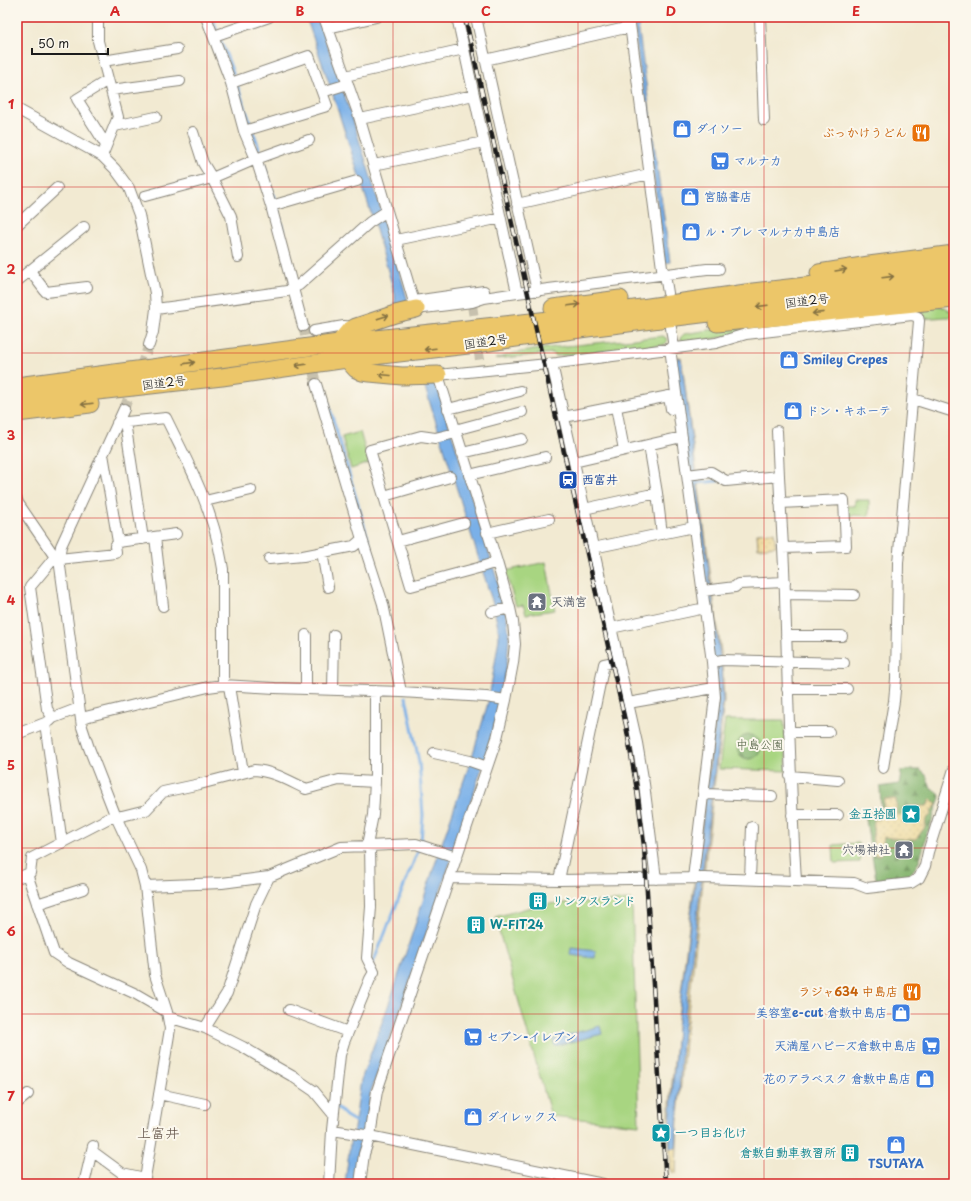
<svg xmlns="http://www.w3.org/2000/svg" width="971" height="1201" viewBox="0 0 971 1201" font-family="'Playpen Sans','Klee One',sans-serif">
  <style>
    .green { fill: #a8d581; stroke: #62784e }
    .forest { fill: url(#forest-firs); stroke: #516946 }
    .sand { fill: url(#sand-dots); stroke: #857b5d }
    .water { fill: #7ab0e8; stroke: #4b6682 }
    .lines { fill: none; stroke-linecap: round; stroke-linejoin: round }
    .stream { stroke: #7ab0e8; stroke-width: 3 }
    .minor-tunnel { stroke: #c7c1ae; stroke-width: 10; stroke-dasharray: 10 5; stroke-linecap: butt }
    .minor-casing { stroke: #878377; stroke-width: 12 }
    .trunk-casing { stroke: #878377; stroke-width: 19 }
    .minor { stroke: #fff; stroke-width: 10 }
    .trunk { stroke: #ecc669; stroke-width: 17 }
    .rail-casing { stroke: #1c1c1c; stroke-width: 4.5 }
    .rail { stroke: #fbf7ec; stroke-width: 3; stroke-dasharray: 9; stroke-linecap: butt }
    .oneway { stroke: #847142 }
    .grid { fill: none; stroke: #d62828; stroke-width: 1; stroke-opacity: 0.55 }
    .labels { text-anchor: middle; stroke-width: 4; stroke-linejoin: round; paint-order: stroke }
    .shop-label { font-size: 12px; font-weight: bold; fill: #366cbe; stroke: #fbf7ec; text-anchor: start }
    .food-label { font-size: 12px; font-weight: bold; fill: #c56008; stroke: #fbf7ec; text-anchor: end }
    .street-label { font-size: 12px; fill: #1c1c1c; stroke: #fbf7ec }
    .transit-label { font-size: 12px; font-weight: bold; fill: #164399; stroke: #fbf7ec; text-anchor: start }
    .worship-label { font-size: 12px; font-weight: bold; fill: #5b616d; stroke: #fbf7ec; text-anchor: start }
    .park-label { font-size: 12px; fill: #4d5d3f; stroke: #fbf7ec }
    .culture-label { font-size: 12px; font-weight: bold; fill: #0d838f; stroke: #fbf7ec; text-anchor: start }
    .quarter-label { font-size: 14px; fill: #5b4b41; stroke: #fbf7ec }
    .neatline { fill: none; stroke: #d62828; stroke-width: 1.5 }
    .grid-label { font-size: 13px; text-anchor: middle; font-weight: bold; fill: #d62828 }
  </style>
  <defs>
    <pattern id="forest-firs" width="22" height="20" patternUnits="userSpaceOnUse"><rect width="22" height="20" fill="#86b66f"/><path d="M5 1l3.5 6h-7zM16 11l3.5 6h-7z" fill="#6d935a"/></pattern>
    <pattern id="sand-dots" width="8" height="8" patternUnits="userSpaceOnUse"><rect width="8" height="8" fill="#eeda9e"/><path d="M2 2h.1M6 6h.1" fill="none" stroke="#ccba88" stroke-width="1.8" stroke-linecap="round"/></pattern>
  </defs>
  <rect width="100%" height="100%" fill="#fbf7ec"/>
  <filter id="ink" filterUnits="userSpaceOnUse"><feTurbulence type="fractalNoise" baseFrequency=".025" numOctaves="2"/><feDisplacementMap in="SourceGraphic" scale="8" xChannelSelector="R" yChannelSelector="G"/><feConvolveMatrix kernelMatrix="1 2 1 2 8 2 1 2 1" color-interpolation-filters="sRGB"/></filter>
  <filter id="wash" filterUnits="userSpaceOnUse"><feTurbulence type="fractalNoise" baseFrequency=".012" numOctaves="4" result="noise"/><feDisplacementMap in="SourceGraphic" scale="16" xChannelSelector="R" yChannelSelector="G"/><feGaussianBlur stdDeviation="0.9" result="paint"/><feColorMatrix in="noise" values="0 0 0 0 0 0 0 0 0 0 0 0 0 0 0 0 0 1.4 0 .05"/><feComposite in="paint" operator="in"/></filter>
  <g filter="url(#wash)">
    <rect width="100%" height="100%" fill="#f2ead2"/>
    <!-- green -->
    <path class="green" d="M 925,306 C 934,306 943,306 951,312 L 952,317 L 945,317 L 922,319 L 924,308 L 851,315 L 758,328 L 714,339 L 685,343 L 682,341 L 680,338 L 684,334 L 759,322 L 880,309 Z
      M 663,336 L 666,338 C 668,342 667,343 663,345 L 556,356 L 553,353 L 495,359 L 515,353 L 547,348 Z
      M 360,432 L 369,463 L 351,469 L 342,437 Z
      M 855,500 L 869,500 L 869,516 L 850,515 L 850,532 L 847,532 L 847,506 L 855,506 Z
      M 546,562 L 555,610 L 526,614 L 523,605 L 516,606 L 505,571 Z
      M 725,720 L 784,720 L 787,771 L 719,769 Z
      M 859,843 L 860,862 L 834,863 L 833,845 Z
      M 632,900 L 639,1125 L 551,1116 L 495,917 L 542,904 Z"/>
    <!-- forest -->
    <path class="forest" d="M737 747a12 12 0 1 1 24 0a12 12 0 1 1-24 0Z
      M 907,770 L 920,770 L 926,775 L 931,789 L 939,793 L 940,797 L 929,830 C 925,833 926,837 925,841 C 920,859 917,877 895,879 C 888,879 882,881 876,879 L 873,861 L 870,847 L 865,812 L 868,809 L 881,808 L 880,787 L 899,784 L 900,780 L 901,771 Z"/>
    <!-- sand -->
    <path class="sand" d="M 681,357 L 722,659 L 724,701 L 686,1029 L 678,1116 L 676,1174 L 673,1173 L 671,1169 L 668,1125 L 679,1009 L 716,700 L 672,358 Z
      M 774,532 L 776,546 L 758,548 L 757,533 Z
      M 884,799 L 896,799 L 897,815 L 908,815 L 908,806 L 927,806 L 931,799 L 937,805 L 932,810 L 931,815 L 926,819 L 925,827 L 916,839 L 910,840 L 884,837 L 881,854 L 876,856 L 872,849 L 874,820 L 879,819 L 883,811 Z"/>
    <!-- water -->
    <path class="water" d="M 306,17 L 317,17 C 352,112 381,208 409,305 L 395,310 L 395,295 L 372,216 L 330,86 Z
      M 633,17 L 637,17 L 670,262 L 665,263 Z
      M 681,358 L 721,664 L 723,701 L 682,1041 L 676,1148 L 670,1148 L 670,1125 L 677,1028 L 718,701 L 673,359 Z
      M 423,381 L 436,383 L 505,605 L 508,626 L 509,637 L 507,662 L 499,707 L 485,759 L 404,999 L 371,1091 L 364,1137 L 358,1151 L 355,1184 L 345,1184 L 351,1135 L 353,1135 L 361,1080 L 392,995 L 441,846 L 472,757 L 488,703 L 495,663 L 499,638 L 498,627 L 493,604 Z
      M 571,948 L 596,951 L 595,958 L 570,955 Z
      M 600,1026 L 602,1034 L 555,1046 L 553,1039 Z"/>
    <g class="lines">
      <!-- stream -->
      <path class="stream" d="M 212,17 L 233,73
        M 236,82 L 260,151
        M 264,165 L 278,211 L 289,254
        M 323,385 L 374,559
        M 696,483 L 718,481
        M 17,515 L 18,514
        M 406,697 L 419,762 L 423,815 L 421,841
        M 373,963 L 418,851
        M 337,1107 L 346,1116 L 358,1123"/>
    </g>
  </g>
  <g filter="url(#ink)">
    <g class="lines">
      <!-- minor-tunnel -->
      <path class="minor-tunnel" d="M 472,305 L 481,367
        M 303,326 L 316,384
        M 124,409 L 149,345"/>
      <defs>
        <path id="minor" d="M 98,17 L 98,41 L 118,117 L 102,156
          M 206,17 L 231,83 L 244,131 L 256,159 L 271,206 L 303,326
          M 324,17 L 358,113 L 416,309 L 472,302 L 484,298 L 517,293 L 707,269 L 719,269
          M 457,17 L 517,293
          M 476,17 L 537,291
          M 629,17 L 662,268 L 665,275 L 668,293
          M 760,17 L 764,120
          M 328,28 L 376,17
          M 214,36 L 269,17
          M 485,60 L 630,27
          M 103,61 L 177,49
          M 345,76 L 464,49
          M 231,83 L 309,56 L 327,106 L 244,131
          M 111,90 L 180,81
          M 322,92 L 348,84
          M 17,109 L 102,156 L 115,169 L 129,188 L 139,215 L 155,293 L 156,309 L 153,332 L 149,345
          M 360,119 L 474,95
          M 115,126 L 156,117
          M 106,145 L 77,99 L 108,80
          M 374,165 L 484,142
          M 145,196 L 212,178 L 203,163 L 193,132
          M 517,204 L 649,174
          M 271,206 L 357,181
          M 17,225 L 57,188
          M 396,240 L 501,218
          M 238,257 L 231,216 L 212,178 L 256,159 L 309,140
          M 30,271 L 46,292 L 87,287
          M 17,281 L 84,227
          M 414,301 L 484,291
          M 156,309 L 287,291 L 299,285 L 370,222 L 387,211
          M 671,328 L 674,348
          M 314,331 L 344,326 L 354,327
          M 670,348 L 712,662 L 715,697 L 693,878
          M 552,364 L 637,743 L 644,784 L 656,879
          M 316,384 L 362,539 L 383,604 L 401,692
          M 913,399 L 954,412
          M 616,407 L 624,450
          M 124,409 L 61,546 L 59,559 L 82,727 L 89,748 L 116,817 L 141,870 L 145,886 L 155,975 L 167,1012 L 170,1029 L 144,1184
          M 448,409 L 520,391
          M 564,417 L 669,396 L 671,409
          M 125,422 L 143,539
          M 117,423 L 166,418 C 182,451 200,484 211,519 C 217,535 220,552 223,569 L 223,685
          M 455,430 L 522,412
          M 777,431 L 779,476
          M 456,433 L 435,438 L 421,436 L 370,450 L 411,586 L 478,568 L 497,562
          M 649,445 L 657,493 L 662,534
          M 462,453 L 522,439
          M 103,454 L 118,542 L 176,534
          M 574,462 L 682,437
          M 469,475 L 545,457
          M 687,475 L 711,472 L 726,481 L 779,476 C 781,516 784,555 785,595 C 788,690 790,785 796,880
          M 384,496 L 450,477
          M 17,500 L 18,503 L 55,557 L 59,559 L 116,553 L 115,546
          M 205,501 L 251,490
          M 780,503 L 844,500 L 846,546 L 783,548
          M 584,509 L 657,493
          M 487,533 L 549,519
          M 155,537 L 163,606
          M 398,541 L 464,523
          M 593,548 L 694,527
          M 322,552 L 328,587
          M 269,559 L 303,556 L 354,546 L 362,539
          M 703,591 L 735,587 L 738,584 L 785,582
          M 785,594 L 854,595
          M 492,612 L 510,608
          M 611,628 L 705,608
          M 306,635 L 306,689
          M 786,636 L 842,636
          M 712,662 L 722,660 L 844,663
          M 229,686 L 243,772
          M 787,689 L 847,689
          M 333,690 L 334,635
          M 628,703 L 714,688
          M 53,718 L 47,709 L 30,587 L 55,557
          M 81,718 L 208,687 L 223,685 L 275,688 L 401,692 L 486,697 L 506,700
          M 45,723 L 62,843
          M 789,732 L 829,732
          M 17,734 L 50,721 L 53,718 L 79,708
          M 434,753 L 470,761 L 487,767
          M 790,776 L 838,780
          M 703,794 L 772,796
          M 792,815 L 838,815
          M 367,845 L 373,815 L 375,782 L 375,691
          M 27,874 L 54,953 L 69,963 L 136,994 L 167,1012
          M 17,878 L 30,873 L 32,858 L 111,817 L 122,816 L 146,810 L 163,792 L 200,784 L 254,770 C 273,771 289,781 306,789 L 339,780 L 375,782
          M 449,878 L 559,880 L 704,878 L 854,883 L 867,888 L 911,883 L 919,878 L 925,866 L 928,852 L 954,769
          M 750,879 L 752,827
          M 559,880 L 604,664 L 619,661
          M 145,886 L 222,883 L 269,877 L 341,847 L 416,844 L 456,857
          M 37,904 L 83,889
          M 289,1010 L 348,1032
          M 168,1017 L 205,1028 L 243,1047 L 271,1064 L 292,1076 L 314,1091 L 333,1114
          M 205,1028 L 227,993 L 256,904 L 269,877
          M 159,1094 L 205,1104
          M 17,1103 L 28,1094
          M 332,1130 L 365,1135 L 603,1184
          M 92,1151 L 122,1173 L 145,1178
          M 84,1184 L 93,1146
          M 329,1184 L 332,1130 L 340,1055 L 344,1042 L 370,979 L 374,972 L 367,958 L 371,907 L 370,845
          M 360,1184 L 364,1154 L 370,1136 L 377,1091 L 497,738 L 506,700 L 513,663 L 515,644 L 513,622 L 510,608 L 497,562 L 438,375 L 557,363 L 716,343 L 746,334 L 912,315 L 918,317 L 919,321 L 898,563 L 896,679 L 894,701 L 883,768"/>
        <path id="trunk" d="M 819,273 L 869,265 L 954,254
          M 553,308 L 620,299
          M 717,323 L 954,299
          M 339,343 L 349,331 L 356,327 L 395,314 L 416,309
          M 347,359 L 356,369 L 362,372 L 370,373 L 402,376 L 438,375
          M 17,386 L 339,343 L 586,316 L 753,292 L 954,269
          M 17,400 L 222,377 L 347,359 L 468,345 L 587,328 L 954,283
          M 17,413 L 90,404"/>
      </defs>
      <!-- minor casing -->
      <use href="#minor" class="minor-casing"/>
      <!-- trunk casing -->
      <use href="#trunk" class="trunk-casing"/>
      <!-- minor -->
      <use href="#minor" class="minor"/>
      <!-- trunk -->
      <use href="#trunk" class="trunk"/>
      <defs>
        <path id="rail" d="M 465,17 L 626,725 L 637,790 L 644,846 L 666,1184"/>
      </defs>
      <!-- rail casing -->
      <use href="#rail" class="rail-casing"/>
      <!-- rail -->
      <use href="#rail" class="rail"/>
    </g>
    <!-- one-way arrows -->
    <defs><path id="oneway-shaft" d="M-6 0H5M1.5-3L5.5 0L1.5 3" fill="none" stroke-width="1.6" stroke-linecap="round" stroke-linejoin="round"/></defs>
    <g class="oneway">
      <use href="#oneway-shaft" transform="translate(841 270) rotate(-9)"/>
      <use href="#oneway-shaft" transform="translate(888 277) rotate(-7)"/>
      <use href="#oneway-shaft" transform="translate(574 305) rotate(-7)"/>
      <use href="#oneway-shaft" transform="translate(762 306) rotate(173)"/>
      <use href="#oneway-shaft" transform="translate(818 313) rotate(174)"/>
      <use href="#oneway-shaft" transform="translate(383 317) rotate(-18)"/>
      <use href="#oneway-shaft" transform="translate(430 349) rotate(173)"/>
      <use href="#oneway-shaft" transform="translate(189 363) rotate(-8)"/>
      <use href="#oneway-shaft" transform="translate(301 365) rotate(172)"/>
      <use href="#oneway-shaft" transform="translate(385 375) rotate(-175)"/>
      <use href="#oneway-shaft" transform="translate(87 404) rotate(173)"/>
    </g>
  </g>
  <!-- grid -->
  <path class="grid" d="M 207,17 L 207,1184M 393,17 L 393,1184M 578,17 L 578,1184M 764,17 L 764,1184M 17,187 L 954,187M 17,353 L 954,353M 17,518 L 954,518M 17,683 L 954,683M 17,848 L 954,848M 17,1014 L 954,1014"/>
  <!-- icons -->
  <defs>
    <symbol id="shop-square" viewBox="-11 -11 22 22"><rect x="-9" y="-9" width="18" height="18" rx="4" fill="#3f7fe0" stroke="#fbf7ec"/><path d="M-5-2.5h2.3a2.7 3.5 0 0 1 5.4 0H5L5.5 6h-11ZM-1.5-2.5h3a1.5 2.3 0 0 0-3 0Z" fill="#fff"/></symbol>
    <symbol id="restaurant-square" viewBox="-11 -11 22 22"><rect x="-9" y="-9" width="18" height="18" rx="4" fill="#e8710a" stroke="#fbf7ec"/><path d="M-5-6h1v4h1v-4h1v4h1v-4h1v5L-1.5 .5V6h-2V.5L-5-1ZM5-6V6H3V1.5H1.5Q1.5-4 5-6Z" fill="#fff"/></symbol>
    <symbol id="supermarket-square" viewBox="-11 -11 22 22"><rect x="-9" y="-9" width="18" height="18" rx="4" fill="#3f7fe0" stroke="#fbf7ec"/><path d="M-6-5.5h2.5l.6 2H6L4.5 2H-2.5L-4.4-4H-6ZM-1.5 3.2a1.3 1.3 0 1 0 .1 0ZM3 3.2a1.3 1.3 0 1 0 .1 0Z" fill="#fff"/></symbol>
    <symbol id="station-square" viewBox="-11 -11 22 22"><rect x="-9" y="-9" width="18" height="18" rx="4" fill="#1a4fb4" stroke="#fbf7ec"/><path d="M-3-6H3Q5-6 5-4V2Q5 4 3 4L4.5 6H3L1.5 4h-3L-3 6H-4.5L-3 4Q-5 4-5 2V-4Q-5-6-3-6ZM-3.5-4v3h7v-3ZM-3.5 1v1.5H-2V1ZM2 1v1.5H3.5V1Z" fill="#fff"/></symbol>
    <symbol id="temple-square" viewBox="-11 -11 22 22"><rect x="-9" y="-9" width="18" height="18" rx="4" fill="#6b7280" stroke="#fbf7ec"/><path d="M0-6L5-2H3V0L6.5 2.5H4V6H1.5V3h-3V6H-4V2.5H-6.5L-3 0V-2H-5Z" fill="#fff"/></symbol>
    <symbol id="sight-square" viewBox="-11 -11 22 22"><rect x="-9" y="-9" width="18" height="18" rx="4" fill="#0f9aa8" stroke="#fbf7ec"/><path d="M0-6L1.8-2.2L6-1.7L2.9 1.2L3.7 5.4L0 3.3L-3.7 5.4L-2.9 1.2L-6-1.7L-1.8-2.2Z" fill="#fff"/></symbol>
    <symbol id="building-square" viewBox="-11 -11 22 22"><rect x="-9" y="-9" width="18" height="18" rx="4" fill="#0f9aa8" stroke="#fbf7ec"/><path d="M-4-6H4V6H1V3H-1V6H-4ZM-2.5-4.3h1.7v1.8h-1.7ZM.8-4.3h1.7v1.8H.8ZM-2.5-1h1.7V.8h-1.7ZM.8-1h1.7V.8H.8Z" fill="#fff"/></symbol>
  </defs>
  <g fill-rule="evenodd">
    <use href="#shop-square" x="671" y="118" width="22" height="22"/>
    <use href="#restaurant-square" x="910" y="122" width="22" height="22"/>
    <use href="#supermarket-square" x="709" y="150" width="22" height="22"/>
    <use href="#shop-square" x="679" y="186" width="22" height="22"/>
    <use href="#shop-square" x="680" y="221" width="22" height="22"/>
    <use href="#shop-square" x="778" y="349" width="22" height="22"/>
    <use href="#shop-square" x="782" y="400" width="22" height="22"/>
    <use href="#station-square" x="557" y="469" width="22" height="22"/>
    <use href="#temple-square" x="526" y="591" width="22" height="22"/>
    <use href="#sight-square" x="900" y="803" width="22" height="22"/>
    <use href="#temple-square" x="893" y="839" width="22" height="22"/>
    <use href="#building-square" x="527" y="890" width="22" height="22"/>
    <use href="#building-square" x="465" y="914" width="22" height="22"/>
    <use href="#restaurant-square" x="901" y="981" width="22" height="22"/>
    <use href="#shop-square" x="890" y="1002" width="22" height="22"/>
    <use href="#supermarket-square" x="462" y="1026" width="22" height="22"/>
    <use href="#supermarket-square" x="920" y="1035" width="22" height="22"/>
    <use href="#shop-square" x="914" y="1068" width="22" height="22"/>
    <use href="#shop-square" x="462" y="1106" width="22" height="22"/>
    <use href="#sight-square" x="650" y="1122" width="22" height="22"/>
    <use href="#shop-square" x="885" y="1134" width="22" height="22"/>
    <use href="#building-square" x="839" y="1142" width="22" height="22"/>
  </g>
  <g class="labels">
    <!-- shop labels -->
    <g class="shop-label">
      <text x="696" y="133">ダイソー</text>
      <text x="734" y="165">マルナカ</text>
      <text x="704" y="201">宮脇書店</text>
      <text x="705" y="236">ル・ブレ マルナカ中島店</text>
      <text x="803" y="364">Smiley Crepes</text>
      <text x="807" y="415">ドン・キホーテ</text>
      <text x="887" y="1017" text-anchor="end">美容室e-cut 倉敷中島店</text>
      <text x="487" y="1041">セブン-イレブン</text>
      <text x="917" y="1050" text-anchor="end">天満屋ハピーズ倉敷中島店</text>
      <text x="911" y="1083" text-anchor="end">花のアラベスク 倉敷中島店</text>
      <text x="487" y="1121">ダイレックス</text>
      <text x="896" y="1168" text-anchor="middle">TSUTAYA</text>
    </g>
    <!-- food labels -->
    <g class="food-label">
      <text x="907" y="137">ぶっかけうどん</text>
      <text x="898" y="996">ラジャ634 中島店</text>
    </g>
    <!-- street labels -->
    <g class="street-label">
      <text transform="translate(807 301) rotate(-7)" y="4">国道2号</text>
      <text transform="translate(486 342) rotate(-8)" y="4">国道2号</text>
      <text transform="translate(164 383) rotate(-7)" y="4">国道2号</text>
    </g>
    <!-- transit labels -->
    <g class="transit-label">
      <text x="582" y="484">西富井</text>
    </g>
    <!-- worship labels -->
    <g class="worship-label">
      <text x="551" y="606">天満宮</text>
      <text x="890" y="854" text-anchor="end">穴場神社</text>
    </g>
    <!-- park labels -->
    <g class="park-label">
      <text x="760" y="749">中島公園</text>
    </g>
    <!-- culture labels -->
    <g class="culture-label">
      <text x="897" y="818" text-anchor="end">金五拾圓</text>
      <text x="552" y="905">リンクスランド</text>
      <text x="490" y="929">W-FIT24</text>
      <text x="675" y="1137">一つ目お化け</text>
      <text x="836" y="1157" text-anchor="end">倉敷自動車教習所</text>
    </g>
    <!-- quarter labels -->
    <g class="quarter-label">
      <text x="158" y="1138">上富井</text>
    </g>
  </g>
  <!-- margin -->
  <rect width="971" height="1201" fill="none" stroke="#fbf7ec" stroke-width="44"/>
  <!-- scale -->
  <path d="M32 48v6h76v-6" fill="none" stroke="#1c1c1c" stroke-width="2"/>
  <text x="38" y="48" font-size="12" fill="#1c1c1c" stroke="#fbf7ec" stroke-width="3" paint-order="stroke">50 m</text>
  <rect x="22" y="22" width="927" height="1157" class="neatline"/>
  <g class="grid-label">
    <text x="115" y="16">A</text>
    <text x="300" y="16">B</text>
    <text x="486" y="16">C</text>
    <text x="671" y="16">D</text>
    <text x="856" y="16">E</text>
    <text x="11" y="109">1</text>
    <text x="11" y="274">2</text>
    <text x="11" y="440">3</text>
    <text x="11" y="605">4</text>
    <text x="11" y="770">5</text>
    <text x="11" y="936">6</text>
    <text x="11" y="1101">7</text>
  </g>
</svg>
